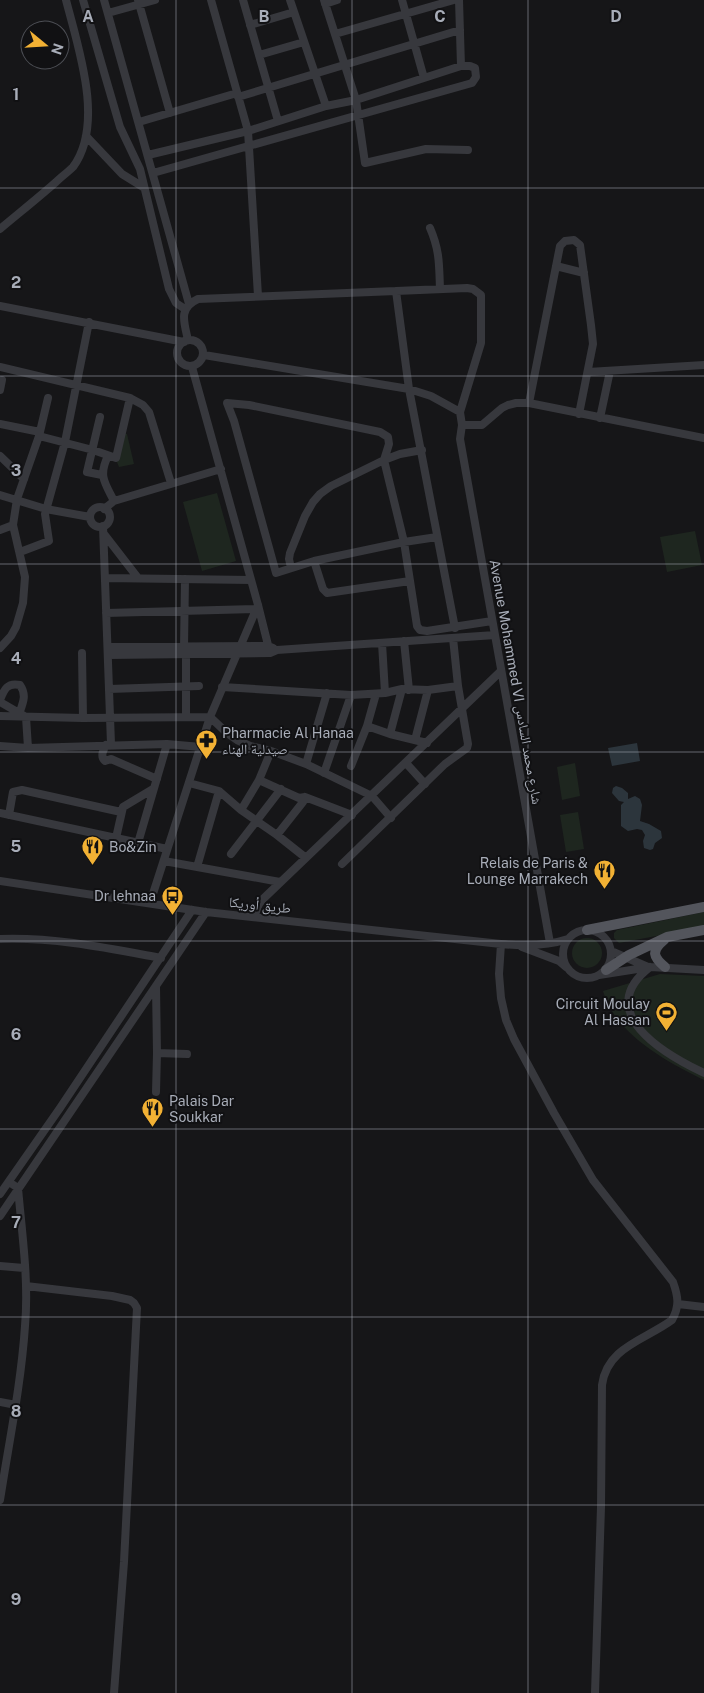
<svg xmlns="http://www.w3.org/2000/svg" width="704" height="1693" viewBox="0 0 704 1693" font-family="'Public Sans','Noto Naskh Arabic',sans-serif">
  <style>
    .green { fill: #1e261f }
    .water { fill: #2c353c }
    .lines { fill: none; stroke-linecap: round; stroke-linejoin: round }
    .minor { stroke: #37383d; stroke-width: 8 }
    .major { stroke: #53555c; stroke-width: 10 }
    .grid { fill: none; stroke: #a8adb8; stroke-width: 1; stroke-opacity: 0.55 }
    .labels { text-anchor: middle; stroke-width: 4; stroke-linejoin: round; paint-order: stroke }
    .street-label { font-size: 14px; fill: #a8adb8; stroke: #111113 }
    .poi-label { font-size: 14px; fill: #a8adb8; stroke: #111113; text-anchor: start }
    .grid-label { font-size: 16px; text-anchor: middle; font-weight: bold; fill: #a8adb8; stroke: #111113; stroke-width: 4; stroke-linejoin: round; paint-order: stroke }
  </style>
  <rect width="100%" height="100%" fill="#161618"/>
  <!-- green -->
  <path class="green" d="M 121,433 L 127,434 L 134,464 L 119,467 L 117,462 Z
    M 217,493 L 236,561 L 202,571 L 183,502 Z
    M 695,531 L 702,565 L 667,572 L 660,537 Z
    M 575,763 L 580,796 L 562,800 L 557,767 Z
    M 578,812 L 584,849 L 566,852 L 560,815 Z
    M 704,912 L 704,927 L 619,943 L 614,938 L 614,933 L 617,930 Z
    M572 953a15 15 0 1 1 30 0a15 15 0 1 1-30 0Z
    M 660,974 L 704,976 L 704,1080 C 667,1062 615,1034 603,991 Z"/>
  <!-- water -->
  <path class="water" d="M 637,743 L 640,761 L 612,766 L 608,748 Z
    M 616,786 L 622,788 L 628,793 L 628,799 L 635,796 L 640,799 L 642,805 L 640,821 L 649,824 L 661,831 L 662,838 L 655,843 L 653,849 L 650,850 L 644,848 L 643,841 L 645,835 L 642,830 L 637,829 L 628,831 L 621,826 L 621,805 L 624,802 L 619,801 L 612,793 L 613,788 Z"/>
  <g class="lines">
    <!-- minor -->
    <path class="minor" d="M 83,0 L 120,127 L 140,169 L 169,289 L 176,303 L 185,309
      M 104,0 L 189,304
      M 138,0 L 170,113
      M 211,0 L 248,131 L 258,296
      M 243,0 L 278,121
      M 290,0 L 326,106
      M 324,0 L 356,100 L 365,163 L 426,149 L 468,150
      M 402,0 L 424,78
      M 459,0 L 461,66
      M 325,4 L 337,0
      M 108,13 L 155,0
      M 250,25 L 294,12
      M 335,34 L 454,0
      M 259,55 L 304,42
      M 238,97 L 460,30
      M 139,122 L 237,93
      M 86,136 L 122,174 L 143,187
      M 148,155 L 248,131 L 326,106 L 356,100 L 461,66 L 470,66 L 475,68 L 476,77 L 472,83 L 153,173
      M 430,228 C 440,251 439,265 440,289
      M 0,229 C 19,213 38,198 56,182 C 61,177 68,172 73,167 C 105,124 78,47 66,0
      M 556,266 L 584,273
      M 396,291 L 467,288 L 473,289 L 481,295 L 481,343 L 460,412
      M 0,306 L 184,342
      M177 353a13 13 0 1 1 26 0a13 13 0 1 1-26 0Z
      M 188,340 C 184,322 178,308 198,299 L 396,291 L 409,389 L 431,396 L 460,412 L 462,425 L 460,439 L 550,943
      M 204,355 L 409,389 L 455,628
      M 0,367 L 130,398 L 143,405 L 149,412 L 171,483
      M 192,367 L 258,605 L 270,653
      M 588,372 L 704,365
      M 0,390 L 2,380
      M 529,403 L 560,246 L 565,241 L 574,240 L 580,245 L 591,325 L 593,344 L 579,414
      M 100,417 L 87,472 L 102,475
      M 600,418 L 610,371
      M 0,424 L 40,432
      M 462,425 L 482,425 L 502,408 L 508,405 L 516,403 L 529,403 L 704,438
      M 39,436 L 93,450 L 116,458 L 130,398
      M 422,450 L 400,454 L 384,460 L 404,542 L 417,626 L 420,630 L 427,631 L 492,621
      M 0,456 L 24,479
      M 108,456 C 98,476 105,483 114,501
      M 0,495 L 46,509 L 90,517
      M90 517a10 10 0 1 1 20 0a10 10 0 1 1-20 0Z
      M 104,509 L 114,501 L 221,469
      M 103,526 L 111,744
      M 0,530 L 13,525
      M 104,534 L 138,578
      M 20,552 L 49,541 L 45,514 L 65,442 L 89,322
      M 314,561 L 323,589 L 327,593 L 410,581
      M 291,568 L 289,559 L 290,553 L 305,516 L 313,502 L 320,494 L 331,486 L 384,460 L 389,444 L 388,437 L 380,432 L 249,405 L 227,403 L 234,421 L 276,573 L 314,561 L 404,542 L 437,537
      M 105,578 L 251,580
      M 106,613 L 255,609
      M 404,641 L 409,690
      M 382,643 L 385,693
      M 108,647 L 268,646 L 273,648
      M 184,647 L 185,579
      M 0,648 L 11,636 L 16,627 L 23,603 L 25,577 L 13,525 L 17,499 L 39,436 L 48,398
      M 82,653 L 83,718
      M 186,654 L 186,717
      M 108,655 L 270,653 L 277,650 L 495,635
      M 222,687 L 351,695 L 385,693 L 402,689 L 428,690 L 458,686
      M 109,689 L 199,686
      M 376,694 L 367,726 L 390,734 L 427,743
      M 0,700 C 4,690 7,682 20,685 C 27,695 23,703 19,714
      M 0,702 L 26,717 L 28,748
      M 0,716 L 83,718 L 210,717 L 227,733 L 237,740 L 250,746 L 271,751 L 306,764 L 372,796 L 391,818
      M 390,734 L 402,689
      M 415,740 L 428,690
      M 106,745 C 103,751 100,756 105,761 L 111,759 L 157,779
      M 0,746 L 28,748 L 167,744 L 201,747
      M 406,763 L 425,784
      M 306,764 L 327,693
      M 351,766 L 367,726
      M 324,773 L 351,695
      M 259,780 L 299,798 L 305,797 L 352,815
      M 189,783 L 219,791 L 241,810 L 277,835 L 306,858
      M 241,810 L 259,780 L 271,751
      M 0,813 L 167,849
      M 9,815 L 13,792 L 22,790 L 121,812
      M 277,835 L 303,802 L 305,797
      M 116,838 L 123,807 L 153,789
      M 138,843 L 167,744
      M 231,854 L 281,789
      M 164,861 L 280,882
      M 342,864 L 445,764 L 467,748 L 468,744 L 458,686 L 453,638
      M 197,867 L 219,791
      M 0,881 L 206,912 L 501,944 C 523,946 547,946 568,939
      M 150,903 L 210,717 L 258,605
      M 254,917 L 259,904 L 263,899 L 501,671
      M563 954a24 24 0 1 1 48 0a24 24 0 1 1-48 0Z
      M 0,939 C 55,937 107,948 161,958
      M 501,944 L 499,974 L 501,998 L 506,1020 L 514,1039 L 554,1113 L 593,1180 L 673,1282 C 678,1296 680,1306 672,1320 C 645,1340 607,1347 602,1385 L 601,1507 L 595,1693
      M 522,947 L 559,961 L 566,967
      M 611,951 L 648,967
      M 650,967 C 592,1012 664,1054 704,1073
      M 599,975 L 650,967 L 704,970
      M 157,1053 L 187,1054
      M 156,1092 L 157,1053 L 156,986
      M 0,1194 L 60,1108 L 192,910
      M 0,1216 L 206,912
      M 0,1266 L 24,1268
      M 26,1286 L 112,1296 L 130,1300 L 134,1303 L 137,1308 L 124,1562 L 114,1693
      M 678,1304 L 704,1307
      M 0,1402 L 16,1405
      M 0,1500 C 9,1442 21,1385 25,1326 C 29,1281 22,1234 18,1188 L 9,1182"/>
    <!-- major -->
    <path class="major" d="M 587,930 L 704,907
      M 664,940 C 651,951 653,957 665,967
      M 606,970 L 629,955 L 667,937 L 704,930"/>
  </g>
  <!-- grid -->
  <path class="grid" d="M 176,0 L 176,1693M 352,0 L 352,1693M 528,0 L 528,1693M 0,188 L 704,188M 0,376 L 704,376M 0,564 L 704,564M 0,752 L 704,752M 0,941 L 704,941M 0,1129 L 704,1129M 0,1317 L 704,1317M 0,1505 L 704,1505"/>
  <!-- icons -->
  <defs>
    <symbol id="pharmacy-pin" viewBox="-11 -11 22 30"><path d="M0 17L-7.5 6A9.5 9.5 0 1 1 7.5 6Z" fill="#f2b134" stroke="#111113"/><path d="M-2-6h4v4h4v4h-4v4h-4v-4h-4v-4h4Z" fill="#111"/></symbol>
    <symbol id="restaurant-pin" viewBox="-11 -11 22 30"><path d="M0 17L-7.5 6A9.5 9.5 0 1 1 7.5 6Z" fill="#f2b134" stroke="#111113"/><path d="M-5-6h1v4h1v-4h1v4h1v-4h1v5L-1.5 .5V6h-2V.5L-5-1ZM5-6V6H3V1.5H1.5Q1.5-4 5-6Z" fill="#111"/></symbol>
    <symbol id="bus-pin" viewBox="-11 -11 22 30"><path d="M0 17L-7.5 6A9.5 9.5 0 1 1 7.5 6Z" fill="#f2b134" stroke="#111113"/><path d="M-5-6H5V4H4V6H2V4H-2V6H-4V4H-5ZM-3.5-4V0h7V-4ZM-3.5 1.2v1.5H-2V1.2ZM2 1.2v1.5H3.5V1.2Z" fill="#111"/></symbol>
    <symbol id="stadium-pin" viewBox="-11 -11 22 30"><path d="M0 17L-7.5 6A9.5 9.5 0 1 1 7.5 6Z" fill="#f2b134" stroke="#111113"/><path d="M0-5a6.5 5 0 1 0 0 10a6.5 5 0 1 0 0-10ZM-3.5-1.8h7v3.6h-7Z" fill="#111"/></symbol>
  </defs>
  <g fill-rule="evenodd">
    <use href="#pharmacy-pin" x="194" y="728" width="25" height="34"/>
    <use href="#restaurant-pin" x="80" y="834" width="25" height="34"/>
    <use href="#restaurant-pin" x="592" y="858" width="25" height="34"/>
    <use href="#bus-pin" x="160" y="884" width="25" height="34"/>
    <use href="#stadium-pin" x="654" y="1000" width="25" height="34"/>
    <use href="#restaurant-pin" x="140" y="1096" width="25" height="34"/>
  </g>
  <g class="labels">
    <!-- street labels -->
    <g class="street-label">
      <text transform="translate(516 682) rotate(80)" y="5">Avenue Mohammed VI شارع محمد السادس</text>
      <text transform="translate(260 905) rotate(6)" y="5">طريق أوريكا</text>
    </g>
    <!-- poi labels -->
    <g class="poi-label">
      <text x="222" y="738">Pharmacie Al Hanaa<tspan x="222" dy="16">صيدلية الهناء</tspan></text>
      <text x="109" y="852">Bo&amp;Zin</text>
      <text x="588" y="868" text-anchor="end">Relais de Paris &amp;<tspan x="588" dy="16">Lounge Marrakech</tspan></text>
      <text x="156" y="901" text-anchor="end">Dr lehnaa</text>
      <text x="650" y="1009" text-anchor="end">Circuit Moulay<tspan x="650" dy="16">Al Hassan</tspan></text>
      <text x="169" y="1106">Palais Dar<tspan x="169" dy="16">Soukkar</tspan></text>
    </g>
  </g>
  <g class="grid-label">
    <text x="88" y="22">A</text>
    <text x="264" y="22">B</text>
    <text x="440" y="22">C</text>
    <text x="616" y="22">D</text>
    <text x="16" y="100">1</text>
    <text x="16" y="288">2</text>
    <text x="16" y="476">3</text>
    <text x="16" y="664">4</text>
    <text x="16" y="852">5</text>
    <text x="16" y="1040">6</text>
    <text x="16" y="1228">7</text>
    <text x="16" y="1417">8</text>
    <text x="16" y="1605">9</text>
  </g>
  <!-- north arrow -->
  <g transform="translate(45 45) rotate(108)"><circle r="24" fill="#111113" stroke="#4d4f55"/>
  <path d="M0-4L9 19L0 12L-9 19Z" fill="#f2b134"/>
  <text y="-8" font-size="14" font-weight="bold" text-anchor="middle" fill="#a8adb8">N</text>
  </g>
</svg>
